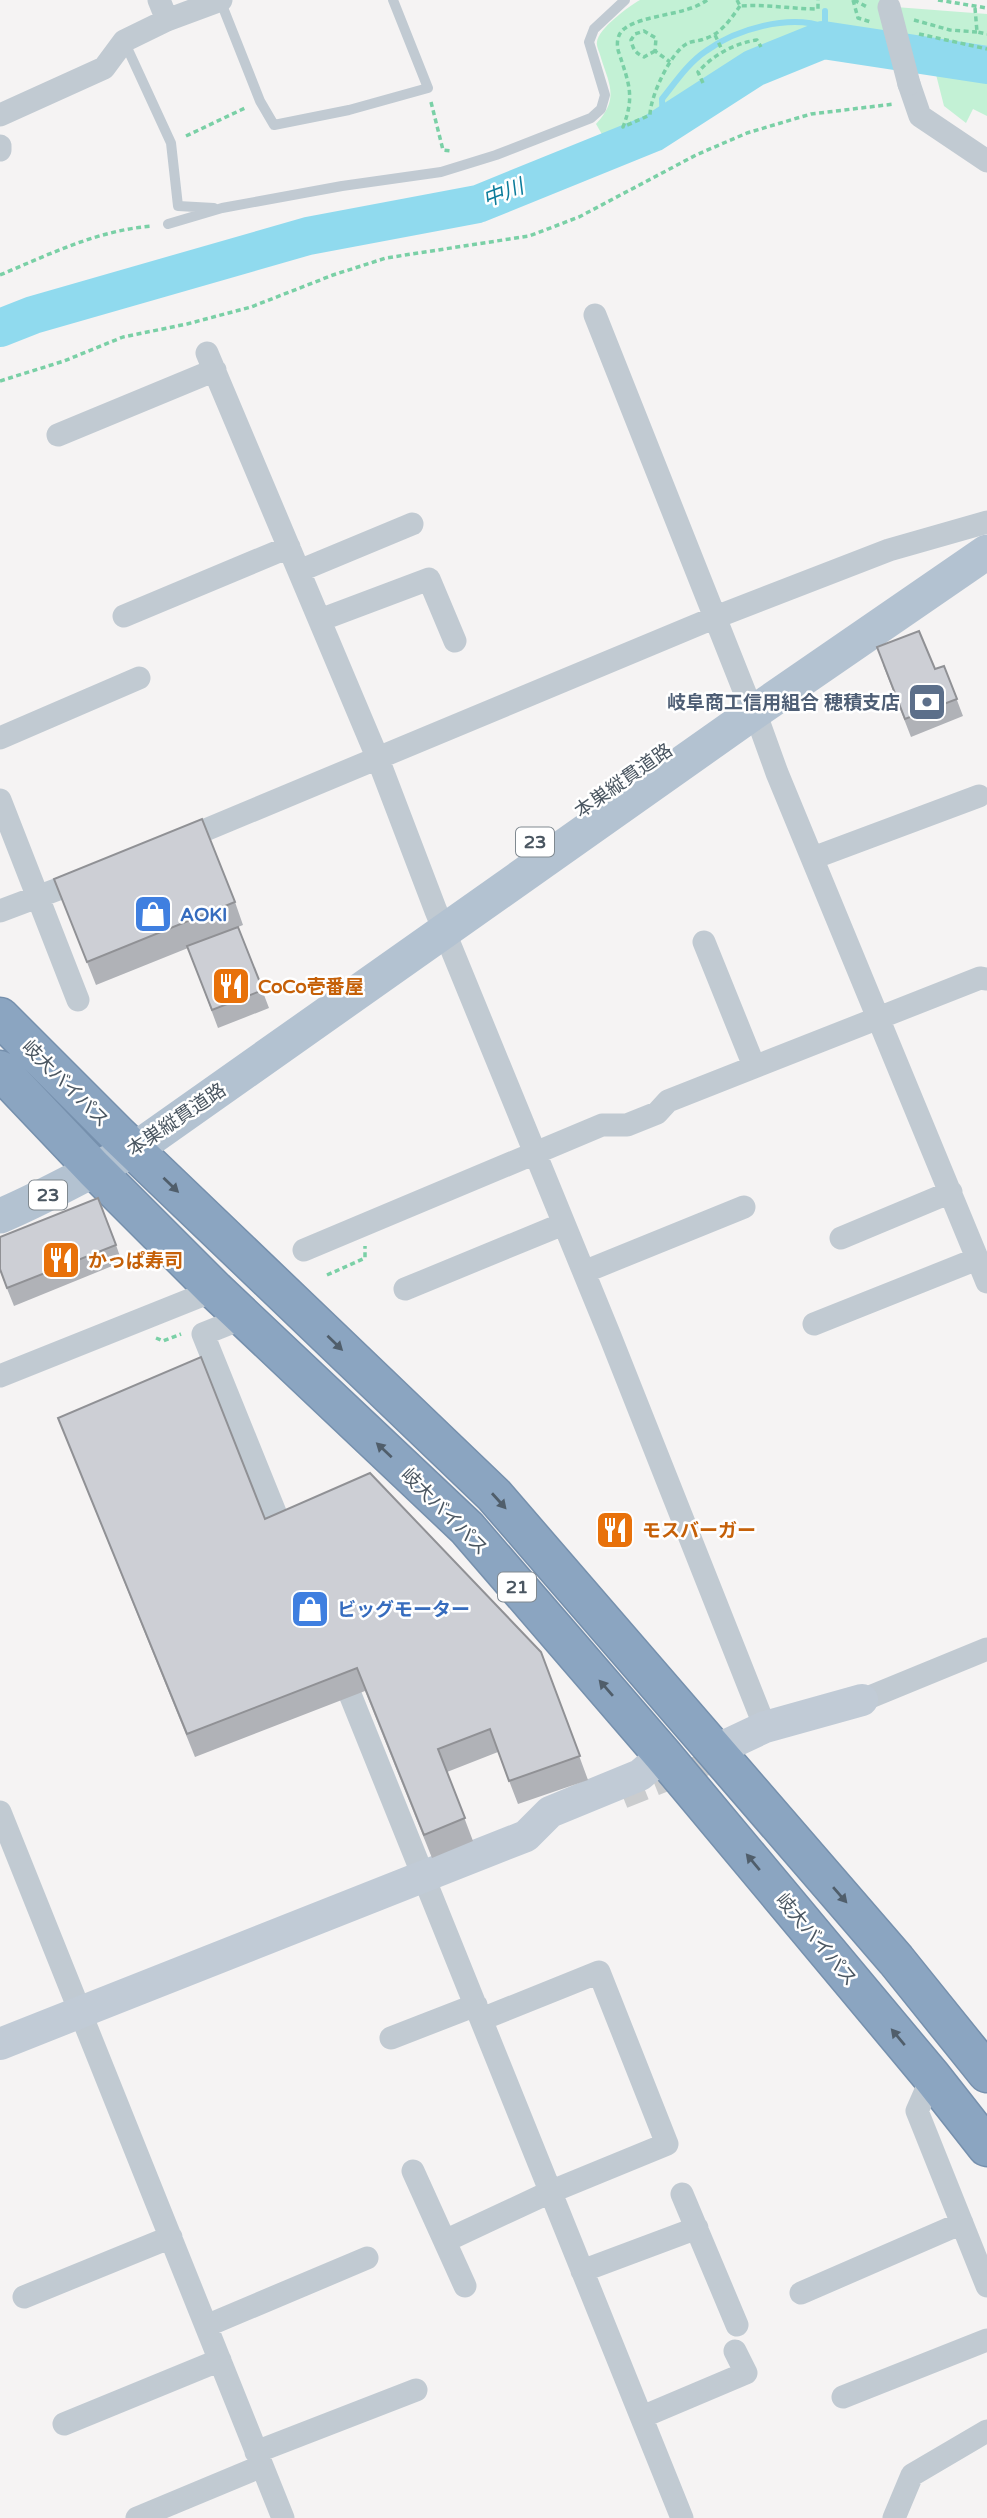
<svg xmlns="http://www.w3.org/2000/svg" width="987" height="2518" viewBox="0 0 987 2518" font-family="'Varela Round','Noto Sans JP',sans-serif">
  <style>
    .green { fill: #c3f1d5 }
    .lines { fill: none; stroke-linecap: round; stroke-linejoin: round }
    .stream { stroke: #90daee; stroke-width: 6 }
    .river { stroke: #90daee; stroke-width: 38 }
    .street-tunnel { stroke: #caccce; stroke-width: 23; stroke-dasharray: 23 11; stroke-linecap: butt }
    .highway-casing { stroke: #7690ad; stroke-width: 41 }
    .path { stroke: #7ad0a6; stroke-width: 3.5; stroke-dasharray: 5 3.5; stroke-linecap: butt }
    .lane { stroke: #c1cad2; stroke-width: 10 }
    .street { stroke: #c1cad2; stroke-width: 23 }
    .secondary { stroke: #c1cbd6; stroke-width: 32 }
    .primary { stroke: #b3c2d1; stroke-width: 35 }
    .highway { stroke: #8ba5c1; stroke-width: 38 }
    .street-bridge { stroke: #c1cad2; stroke-width: 23 }
    .wall { fill: #b0b2b7 }
    .building { fill: #cdcfd5; stroke: #909195; stroke-width: 2 }
    .oneway { fill: #505e6b }
    .labels { text-anchor: middle; stroke-width: 5; stroke-linejoin: round; paint-order: stroke }
    .shield { fill: #fff; stroke: #808990; stroke-width: 2 }
    .shield-label { font-size: 18px; font-weight: bold; fill: #4a5661 }
    .service-label { font-size: 19px; font-weight: bold; fill: #4e5e75; stroke: #fff; text-anchor: end }
    .street-label { font-size: 19px; fill: #4a5661; stroke: #fff }
    .shop-label { font-size: 19px; font-weight: bold; fill: #366cbe; stroke: #fff; text-anchor: start }
    .food-label { font-size: 19px; font-weight: bold; fill: #c56008; stroke: #fff; text-anchor: start }
    .water-label { font-size: 21px; font-style: italic; fill: #0c7c9b; stroke: #fff }
  </style>
  <rect width="100%" height="100%" fill="#f5f3f3"/>
  <!-- green -->
  <path class="green" d="M 640,0 L 880,0 L 882,6 L 987,14 L 987,116 L 973,109 L 966,123 L 944,106 L 928,43 C 897,37 865,30 833,30 C 770,30 719,80 668,111 C 648,122 627,132 607,143 L 596,124 C 619,99 610,86 601,58 C 600,53 596,46 597,42 C 598,29 629,6 640,0 Z"/>
  <g class="lines">
    <!-- stream -->
    <path class="stream" d="M 663,126 L 662,99 C 675,83 688,63 706,51 C 736,29 789,14 825,27 L 825,11"/>
    <!-- river -->
    <path class="river" d="M 0,328 L 33,315 L 308,236 L 478,204 L 653,133 L 754,68 L 823,40 L 987,65"/>
    <!-- street-tunnel -->
    <path class="street-tunnel" d="M 623,1797 L 731,1754"/>
    <defs>
      <path id="highway" d="M 0,1017 L 118,1135 L 494,1495 L 896,1960 L 987,2073
        M 0,1070 L 94,1169 L 215,1290 L 467,1528 L 663,1755 L 932,2077 L 987,2147"/>
    </defs>
    <!-- highway casing -->
    <use href="#highway" class="highway-casing"/>
    <!-- path -->
    <path class="path" d="M 707,0 C 686,16 643,14 624,29 C 617,34 616,45 619,53 C 629,84 635,96 623,127 L 650,115 C 650,97 671,51 688,43 C 693,41 699,41 704,39 C 721,34 730,20 740,6
      M 737,0 L 740,6 C 766,4 792,9 818,9 L 818,0
      M 853,0 L 858,18 L 871,22
      M 854,0 L 869,8
      M 938,0 L 987,8
      M 975,8 L 977,32 L 987,34
      M 914,20 L 950,30 L 977,32
      M 919,34 L 987,49
      M 715,35 L 723,52
      M 655,51 L 644,57 C 635,53 633,49 631,40 L 635,34 L 644,31 L 656,38 L 655,51 L 670,62
      M 703,83 L 698,72 C 713,55 735,43 757,40 L 761,47
      M 431,102 L 443,150 L 452,151
      M 186,136 L 245,108
      M 0,275 C 50,254 98,230 153,226
      M 0,381 L 64,361 L 123,337 L 187,324 L 251,307 L 333,275 L 386,258 L 529,236 L 579,217 L 696,155 L 747,133 L 811,114 L 894,104
      M 327,1275 L 365,1258 L 365,1246
      M 156,1338 L 163,1341 L 181,1334"/>
    <!-- lane -->
    <path class="lane" d="M 220,0 L 260,101 L 274,125 L 349,110 L 428,88 L 393,0
      M 124,41 L 171,143 L 178,206 L 214,208
      M 168,224 L 222,208 L 342,186 L 441,172 L 496,155 L 591,118 L 601,109 L 605,95 L 589,42 L 594,29 L 625,0"/>
    <!-- street -->
    <path class="street" d="M 159,0 L 167,20
      M 909,84 L 920,116 L 987,161
      M 0,115 L 104,68 L 124,41 L 167,20 L 221,0
      M 0,146 L 0,150
      M 595,315 L 753,713
      M 207,353 L 378,759 L 436,911 L 610,1336 L 765,1727
      M 58,435 L 215,370
      M 299,571 L 412,524
      M 124,616 L 289,547
      M 320,620 L 429,579 L 455,641
      M 755,712 L 777,773 L 987,1282
      M 0,738 L 139,678
      M 0,800 L 78,1000
      M 179,841 L 716,617 L 889,550 L 987,522
      M 813,858 L 979,796
      M 0,911 L 85,879
      M 704,942 L 754,1066
      M 841,1238 L 951,1192
      M 304,1250 L 602,1125 L 627,1125 L 657,1113 L 668,1101 L 980,978 L 987,979
      M 584,1272 L 744,1207
      M 405,1289 L 563,1224
      M 243,1318 L 203,1334 L 287,1542
      M 814,1324 L 977,1259
      M 0,1376 L 215,1290
      M 339,1667 L 682,2518
      M 848,1706 L 987,1649
      M 0,1812 L 283,2518
      M 391,2038 L 476,2005
      M 932,2077 L 917,2111 L 987,2286
      M 413,2171 L 465,2286
      M 682,2194 L 737,2325
      M 445,2241 L 550,2192 L 667,2144 L 599,1972 L 482,2019
      M 582,2271 L 697,2228
      M 801,2293 L 962,2223
      M 24,2297 L 171,2237
      M 206,2326 L 367,2258
      M 843,2397 L 987,2340
      M 642,2417 L 746,2373 L 735,2351
      M 64,2424 L 220,2360
      M 256,2452 L 416,2390
      M 137,2518 L 262,2466
      M 894,2518 L 912,2475 L 987,2431"/>
    <!-- secondary -->
    <path class="secondary" d="M 714,1751 L 765,1727 L 862,1700
      M 0,2044 L 526,1836 L 550,1812 L 640,1775 L 663,1755"/>
    <!-- primary -->
    <path class="primary" d="M 0,1216 C 46,1197 89,1171 134,1150 L 753,713 L 987,552"/>
    <!-- highway -->
    <use href="#highway" class="highway"/>
    <!-- street-bridge -->
    <path class="street-bridge" d="M 889,7 L 909,84"/>
  </g>
  <!-- wall -->
  <path class="wall" d="M 883,665 L 935,669 L 944,666 L 963,716 L 911,737 Z
    M 54,879 L 235,902 L 243,925 L 238,927 L 269,1008 L 218,1028 L 188,948 L 96,985 Z
    M 116,1245 L 122,1262 L 14,1306 L 0,1271 Z
    M 58,1418 L 265,1519 L 541,1652 L 588,1780 L 518,1804 L 498,1752 L 447,1772 L 473,1841 L 432,1858 L 365,1691 L 195,1757 Z"/>
  <!-- building -->
  <path class="building" d="M 919,631 L 935,669 L 944,666 L 957,699 L 905,719 L 877,647 Z
    M 202,819 L 235,902 L 87,962 L 54,879 Z
    M 238,927 L 263,990 L 212,1010 L 187,946 Z
    M 98,1198 L 116,1245 L 7,1288 L 0,1269 L 0,1237 Z
    M 201,1357 L 265,1519 L 370,1473 L 541,1652 L 580,1756 L 509,1781 L 490,1729 L 438,1749 L 465,1818 L 424,1835 L 357,1668 L 187,1734 L 58,1418 Z"/>
  <!-- one-way arrows -->
  <defs><path id="oneway-solid" d="M-6-.8H1V-3.2L6.5 0L1 3.2V.8H-6Z" transform="scale(1.75)"/></defs>
  <g class="oneway">
    <use href="#oneway-solid" transform="translate(171 1185) rotate(44)"/>
    <use href="#oneway-solid" transform="translate(335 1343) rotate(44)"/>
    <use href="#oneway-solid" transform="translate(384 1450) rotate(-137)"/>
    <use href="#oneway-solid" transform="translate(499 1501) rotate(48)"/>
    <use href="#oneway-solid" transform="translate(606 1688) rotate(-131)"/>
    <use href="#oneway-solid" transform="translate(753 1862) rotate(-130)"/>
    <use href="#oneway-solid" transform="translate(840 1895) rotate(49)"/>
    <use href="#oneway-solid" transform="translate(898 2037) rotate(-130)"/>
  </g>
  <!-- icons -->
  <defs>
    <symbol id="bank-square" viewBox="-11 -11 22 22"><rect x="-9" y="-9" width="18" height="18" rx="4" fill="#5c6f8a" stroke="#fff"/><path d="M-6-4H6V4H-6ZM0-2.3a2.3 2.3 0 1 0 0 4.6a2.3 2.3 0 1 0 0-4.6Z" fill="#fff"/></symbol>
    <symbol id="shop-square" viewBox="-11 -11 22 22"><rect x="-9" y="-9" width="18" height="18" rx="4" fill="#3f7fe0" stroke="#fff"/><path d="M-5-2.5h2.3a2.7 3.5 0 0 1 5.4 0H5L5.5 6h-11ZM-1.5-2.5h3a1.5 2.3 0 0 0-3 0Z" fill="#fff"/></symbol>
    <symbol id="restaurant-square" viewBox="-11 -11 22 22"><rect x="-9" y="-9" width="18" height="18" rx="4" fill="#e8710a" stroke="#fff"/><path d="M-5-6h1v4h1v-4h1v4h1v-4h1v5L-1.5 .5V6h-2V.5L-5-1ZM5-6V6H3V1.5H1.5Q1.5-4 5-6Z" fill="#fff"/></symbol>
  </defs>
  <g fill-rule="evenodd">
    <use href="#bank-square" x="905" y="680" width="44" height="44"/>
    <use href="#shop-square" x="131" y="892" width="44" height="44"/>
    <use href="#restaurant-square" x="209" y="964" width="44" height="44"/>
    <use href="#restaurant-square" x="39" y="1238" width="44" height="44"/>
    <use href="#restaurant-square" x="593" y="1508" width="44" height="44"/>
    <use href="#shop-square" x="288" y="1587" width="44" height="44"/>
  </g>
  <g class="labels">
    <!-- shield labels -->
    <g class="shield">
      <rect x="516" y="827.5" width="38" height="29" rx="5"/>
      <rect x="29" y="1180.5" width="38" height="29" rx="5"/>
      <rect x="498" y="1572.5" width="38" height="29" rx="5"/>
    </g>
    <g class="shield-label">
      <text x="535" y="848">23</text>
      <text x="48" y="1201">23</text>
      <text x="517" y="1593">21</text>
    </g>
    <!-- service labels -->
    <g class="service-label">
      <text x="900" y="709">岐阜商工信用組合 穂積支店</text>
    </g>
    <!-- street labels -->
    <g class="street-label">
      <text transform="translate(623 780) rotate(-35)" y="7">本巣縦貫道路</text>
      <text transform="translate(66 1083) rotate(45)" y="7">岐大バイパス</text>
      <text transform="translate(176 1119) rotate(-34)" y="7">本巣縦貫道路</text>
      <text transform="translate(445 1511) rotate(45)" y="7">岐大バイパス</text>
      <text transform="translate(817 1939) rotate(50)" y="7">岐大バイパス</text>
    </g>
    <!-- shop labels -->
    <g class="shop-label">
      <text x="180" y="921">AOKI</text>
      <text x="337" y="1616">ビッグモーター</text>
    </g>
    <!-- food labels -->
    <g class="food-label">
      <text x="258" y="993">CoCo壱番屋</text>
      <text x="88" y="1267">かっぱ寿司</text>
      <text x="642" y="1537">モスバーガー</text>
    </g>
    <!-- water labels -->
    <g class="water-label">
      <text transform="translate(503 193) rotate(-21)" y="7">中川</text>
    </g>
  </g>
</svg>
